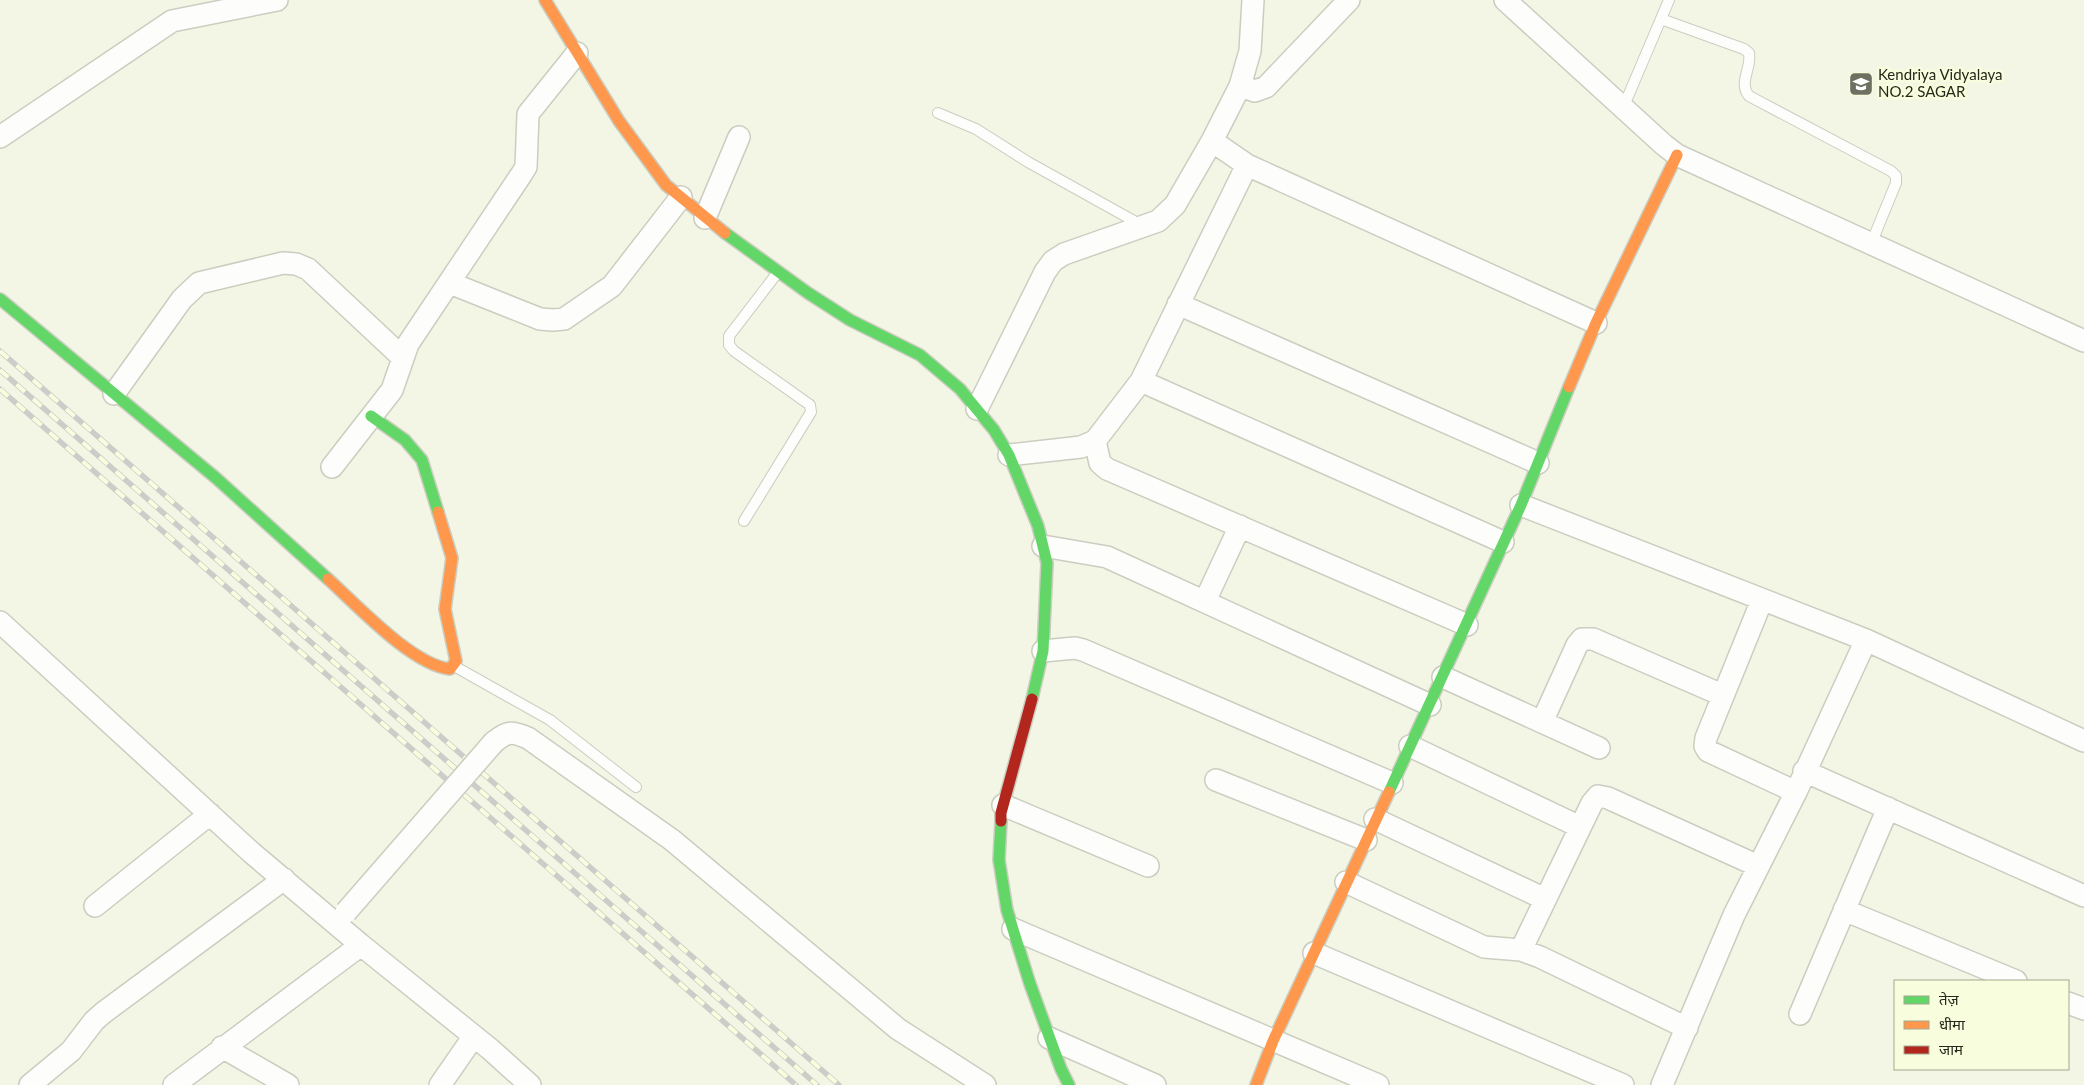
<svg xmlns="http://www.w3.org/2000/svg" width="2084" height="1085" viewBox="0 0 2084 1085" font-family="Lato,'Noto Sans Devanagari',sans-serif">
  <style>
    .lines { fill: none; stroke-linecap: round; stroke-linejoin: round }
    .lane-casing { stroke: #cbcdc0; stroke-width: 12 }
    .street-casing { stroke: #cbcdc0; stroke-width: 24 }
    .fast-casing { stroke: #cbcdc0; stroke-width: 14 }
    .slow-casing { stroke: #cbcdc0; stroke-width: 14 }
    .jam-casing { stroke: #cbcdc0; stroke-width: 14 }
    .lane { stroke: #fdfefb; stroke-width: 10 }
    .street { stroke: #fdfefb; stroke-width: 21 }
    .fast { stroke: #63d668; stroke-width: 11 }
    .slow { stroke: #ff974d; stroke-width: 11 }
    .jam { stroke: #b3261e; stroke-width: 11 }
    .rail-casing { stroke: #cccdc8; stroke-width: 5.5 }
    .rail { stroke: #f8fedd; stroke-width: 4; stroke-dasharray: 11; stroke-linecap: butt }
    .street-bridge-casing { stroke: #cbcdc0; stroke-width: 24; stroke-linecap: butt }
    .street-bridge { stroke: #fdfefb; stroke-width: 21 }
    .labels { text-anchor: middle; stroke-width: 5; stroke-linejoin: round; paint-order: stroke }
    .poi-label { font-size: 15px; fill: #27281c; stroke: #f8fedd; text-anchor: start }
  </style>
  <rect width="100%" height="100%" fill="#f3f6e5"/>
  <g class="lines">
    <defs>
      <path id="lane" d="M 1661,19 L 1744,49 L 1749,53 C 1752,68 1738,83 1749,96 L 1891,171 L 1896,176 L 1896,183 L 1871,244
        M 1623,108 L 1669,0
        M 938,113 L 976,129 L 1028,162 L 1143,226
        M 744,521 L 811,412 L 810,405 L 734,351 L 729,345 L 729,336 L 778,272
        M 454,666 L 550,720 L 636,787"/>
      <path id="street" d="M 1505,0 L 1664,145 L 1677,155 L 2084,341
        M 1240,86 L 1255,91 L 1266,87 L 1349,0
        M 0,137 L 172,21 L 277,0
        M 1212,141 L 1247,165 L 1596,323
        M 705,218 L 739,137
        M 450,283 L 540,319 L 553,320 L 564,319 L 612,286 L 681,197
        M 1178,304 L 1538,463
        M 1141,381 L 1503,542
        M 114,394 L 182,299 L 199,283 L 283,263 L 296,264 L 308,269 L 402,357
        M 977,409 L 1045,272 L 1053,261 L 1064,254 L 1158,221 L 1175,205 L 1212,141 L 1240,86 L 1250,51 L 1253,0
        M 1095,441 L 1100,463 L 1107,469 L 1467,625
        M 1009,455 L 1081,447 L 1095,441 L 1141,381 L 1247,165
        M 332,467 L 392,390 L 408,344 L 521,175 L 526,167 L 528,114 L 577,53
        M 1521,505 L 1866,640 L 2084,741
        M 1043,546 L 1107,557 L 1430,705
        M 1762,600 L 1706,738 L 1705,746 L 1708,751 L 1796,792
        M 1205,601 L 1240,526
        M 0,622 L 252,853 L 361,945 L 490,1049 L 530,1085
        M 1043,651 L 1075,648 L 1083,650 L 1392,783
        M 1443,677 L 1599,748
        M 1542,722 L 1577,645 L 1582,639 L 1593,639 L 1722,695
        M 494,742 C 508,731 512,731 528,738 L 672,840 L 898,1029 L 985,1085
        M 1410,746 L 1580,827
        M 1804,771 L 2084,896
        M 1216,780 L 1366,840
        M 1003,805 L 1148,866
        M 1375,819 L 1545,899
        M 1346,882 L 1484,947 L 1521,950 L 1540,957 L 1687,1028
        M 95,906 L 210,814
        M 1844,910 L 2016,981
        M 1013,929 L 1378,1085
        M 1521,950 L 1592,803 L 1598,796 L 1608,798 L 1758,866
        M 1314,953 L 1623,1085
        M 2068,1003 L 2084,1009
        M 1800,1014 L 1888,808
        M 1049,1038 L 1155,1085
        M 222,1047 L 288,1085
        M 30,1085 L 71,1051 L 94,1021 L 103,1013 L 284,879
        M 174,1085 L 361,945
        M 440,1085 L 474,1036
        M 1662,1085 L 1734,915 L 1796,792 L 1866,640"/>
      <path id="fast" d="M 725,233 L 808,293 L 850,320 L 920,355 L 960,389 L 994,430 L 1009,455 L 1038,526 L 1047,563 L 1043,651 L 1032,699
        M 0,299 L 216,478 L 328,579
        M 371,416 L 405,440 L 422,460 L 438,512
        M 1389,792 L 1521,505 L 1569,387
        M 1001,821 L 999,860 L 1007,910 L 1030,984 L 1061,1069 L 1069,1085"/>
      <path id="slow" d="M 545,0 L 619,121 L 666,185 L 725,233
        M 1569,387 L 1596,323 L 1677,155
        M 328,579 C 357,605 412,665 450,669 L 456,661 L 445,609 L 452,558 L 438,512
        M 1256,1085 L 1273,1041 L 1389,792"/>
      <path id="jam" d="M 1001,821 L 1001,813 L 1032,699"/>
    </defs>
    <!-- lane casing -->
    <use href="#lane" class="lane-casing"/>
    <!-- street casing -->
    <use href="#street" class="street-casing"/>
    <!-- fast casing -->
    <use href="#fast" class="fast-casing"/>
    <!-- slow casing -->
    <use href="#slow" class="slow-casing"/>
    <!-- jam casing -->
    <use href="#jam" class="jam-casing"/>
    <!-- lane -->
    <use href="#lane" class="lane"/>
    <!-- street -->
    <use href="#street" class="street"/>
    <!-- fast -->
    <use href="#fast" class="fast"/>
    <!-- slow -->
    <use href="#slow" class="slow"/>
    <!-- jam -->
    <use href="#jam" class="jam"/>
    <defs>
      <path id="rail" d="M 0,351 L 839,1085
        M 0,370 L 817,1085
        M 0,389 L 796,1085"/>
    </defs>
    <!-- rail casing -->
    <use href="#rail" class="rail-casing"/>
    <!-- rail -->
    <use href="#rail" class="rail"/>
    <defs>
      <path id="street-bridge" d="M 346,912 L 494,742"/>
    </defs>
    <!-- street-bridge casing -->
    <use href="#street-bridge" class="street-bridge-casing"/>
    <!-- street-bridge -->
    <use href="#street-bridge" class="street-bridge"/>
  </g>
  <!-- icons -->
  <defs>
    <symbol id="school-square" viewBox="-11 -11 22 22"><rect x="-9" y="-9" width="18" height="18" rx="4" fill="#6e7062" stroke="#f8fedd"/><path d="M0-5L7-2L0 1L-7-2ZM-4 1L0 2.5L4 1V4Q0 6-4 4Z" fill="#fff"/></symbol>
  </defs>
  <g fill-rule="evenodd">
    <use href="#school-square" x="1847" y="70" width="28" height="28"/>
  </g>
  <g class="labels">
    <!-- poi labels -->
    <g class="poi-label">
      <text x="1878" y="80">Kendriya Vidyalaya<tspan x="1878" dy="17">NO.2 SAGAR</tspan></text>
    </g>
  </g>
  <!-- legend -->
  <rect x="1894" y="980" width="175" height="90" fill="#f8fedd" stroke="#a4a890"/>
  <rect x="1904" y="996" width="25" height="8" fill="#63d668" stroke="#a4a890"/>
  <text x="1939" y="1005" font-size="15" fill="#27281c">तेज़</text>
  <rect x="1904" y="1021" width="25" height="8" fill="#ff974d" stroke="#a4a890"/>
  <text x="1939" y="1030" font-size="15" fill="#27281c">धीमा</text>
  <rect x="1904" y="1046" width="25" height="8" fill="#b3261e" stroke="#a4a890"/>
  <text x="1939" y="1055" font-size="15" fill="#27281c">जाम</text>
</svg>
